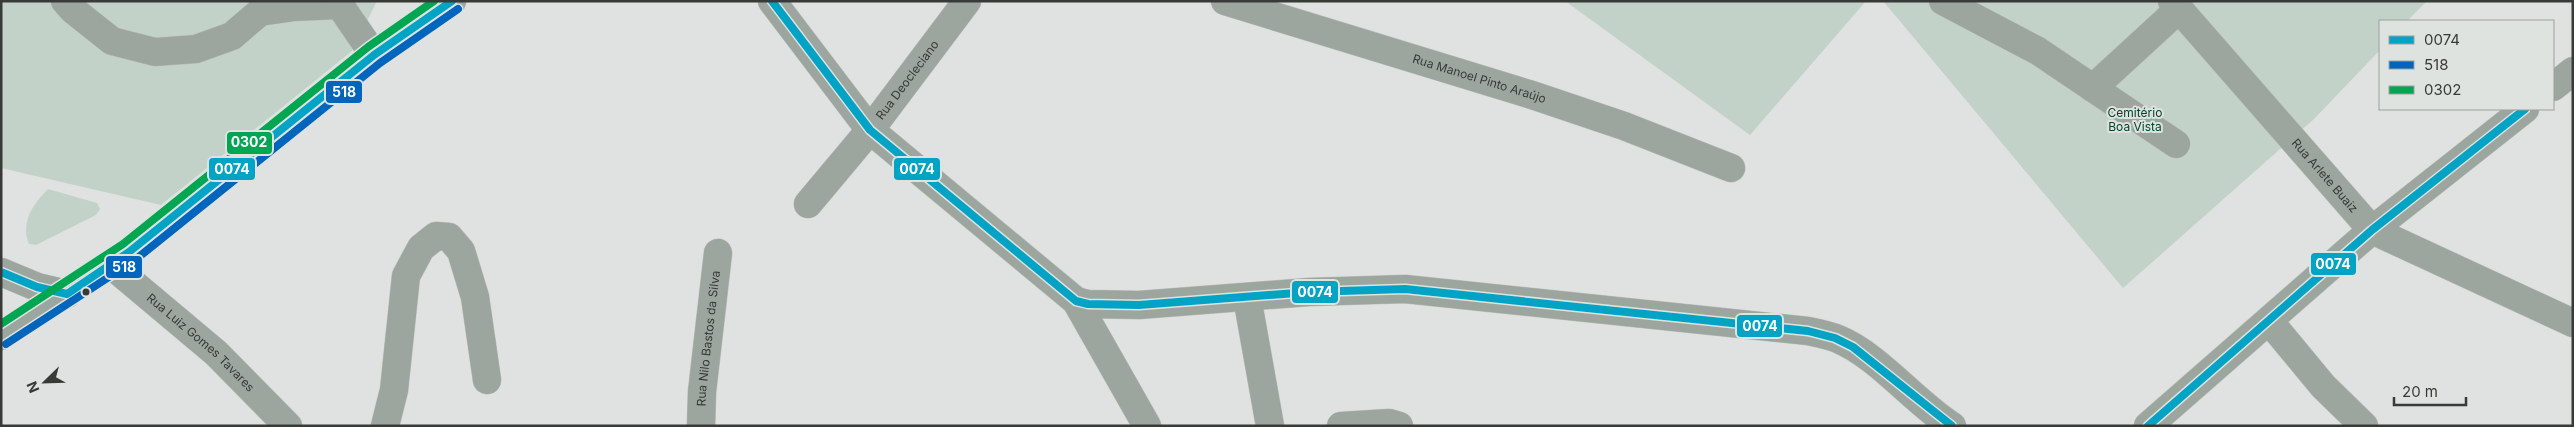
<svg xmlns="http://www.w3.org/2000/svg" width="2574" height="427" viewBox="0 0 2574 427" font-family="Inter,sans-serif">
  <style>
    .green { fill: #c2d2c8 }
    .lines { fill: none; stroke-linecap: round; stroke-linejoin: round }
    .minor-casing { stroke: #bec0be; stroke-width: 29 }
    .major-casing { stroke: #bec0be; stroke-width: 29 }
    .minor { stroke: #9ca69f; stroke-width: 28 }
    .major { stroke: #9ca6a0; stroke-width: 28 }
    .bus-1-casing { stroke: #dee3e0; stroke-width: 11 }
    .bus-2-casing { stroke: #dee3e0; stroke-width: 11 }
    .bus-3-casing { stroke: #dee3e0; stroke-width: 11 }
    .bus-1 { stroke: #03a3c6; stroke-width: 8 }
    .bus-2 { stroke: #0065bd; stroke-width: 8 }
    .bus-3 { stroke: #00a651; stroke-width: 8 }
    .bus-dot { fill: #383a38; stroke: #dee3e0; stroke-width: 2 }
    .labels { text-anchor: middle; stroke-width: 4; stroke-linejoin: round; paint-order: stroke }
    .street-label { font-size: 12px; fill: #383a38; stroke: #dee3e0 }
    .park-label { font-size: 12px; fill: #044429; stroke: #dee3e0 }
    .line-badge { stroke: #dee3e0; stroke-width: 2 }
    .badge-label { font-size: 14px; text-anchor: middle; font-weight: bold; fill: #fff }
  </style>
  <rect width="100%" height="100%" fill="#dfe2e0"/>
  <!-- green -->
  <path class="green" d="M 1,1 L 377,1 L 352,51 L 161,205 L 1,168 Z
    M 1565,1 L 1866,1 L 1750,135 Z
    M 1883,1 L 2427,1 L 2407,21 L 2380,21 L 2380,50 L 2314,119 L 2123,288 Z
    M 48,189 L 97,203 L 100,209 L 96,215 L 36,245 L 29,244 C 20,223 33,204 48,189 Z"/>
  <g class="lines">
    <defs>
      <g id="minor">
        <path d="M 65,1 L 73,10 L 112,41 L 155,52 L 196,49 L 232,36 L 260,12"/>
        <path d="M 267,1 L 260,12 L 295,7 L 340,5"/>
        <path d="M 337,1 L 374,55"/>
        <path d="M 772,1 L 870,130 L 1076,301 L 1147,426"/>
        <path id="s1" d="M 1225,1 L 1532,95 L 1624,126 L 1731,168"/>
        <path d="M 1943,1 L 2038,51 L 2176,144"/>
        <path id="s2" d="M 2172,1 L 2372,230 L 2573,323"/>
        <path d="M 2553,87 L 2573,71"/>
        <path d="M 2093,88 L 2179,9"/>
        <path id="s3" d="M 808,204 L 870,130 L 967,1"/>
        <path id="s4" d="M 110,264 L 216,353 L 288,426"/>
        <path d="M 1,272 L 37,287 L 67,294"/>
        <path d="M 1247,297 L 1270,426"/>
        <path d="M 1076,301 L 1088,304 L 1139,305 L 1309,292 L 1405,289 L 1808,331 C 1818,333 1829,335 1838,339 C 1879,356 1914,402 1952,426"/>
        <path d="M 2270,322 L 2323,386 L 2364,426"/>
        <path d="M 385,426 L 394,390 L 406,276 L 421,248 L 436,236 L 449,237 L 461,251 L 475,297 L 487,380"/>
        <path id="s5" d="M 701,426 L 702,392 L 718,253"/>
        <path d="M 1341,426 L 1389,423 L 1399,426"/>
        <path d="M 2148,426 L 2372,230 L 2525,109"/>
      </g>
      <path id="major" d="M 1,336 L 129,252 L 374,55 L 452,1"/>
    </defs>
    <!-- minor casing -->
    <use href="#minor" class="minor-casing"/>
    <!-- major casing -->
    <use href="#major" class="major-casing"/>
    <!-- minor -->
    <use href="#minor" class="minor"/>
    <!-- major -->
    <use href="#major" class="major"/>
    <defs>
      <path id="bus-1" d="M 772,1 L 870,130 L 1076,301 L 1088,304 L 1139,305 L 1309,292 L 1405,289 L 1808,331 L 1835,338 L 1853,347 L 1952,426
        M 1,272 L 37,287 L 67,294 L 129,252 L 374,55 L 452,1
        M 2148,426 L 2372,230 L 2525,109"/>
      <path id="bus-2" d="M 6,344 L 135,260 L 380,63 L 458,9"/>
      <path id="bus-3" d="M 1,324 L 123,244 L 368,47 L 434,1"/>
    </defs>
    <!-- bus-1 casing -->
    <use href="#bus-1" class="bus-1-casing"/>
    <!-- bus-2 casing -->
    <use href="#bus-2" class="bus-2-casing"/>
    <!-- bus-3 casing -->
    <use href="#bus-3" class="bus-3-casing"/>
    <!-- bus-1 -->
    <use href="#bus-1" class="bus-1"/>
    <!-- bus-2 -->
    <use href="#bus-2" class="bus-2"/>
    <!-- bus-3 -->
    <use href="#bus-3" class="bus-3"/>
  </g>
  <!-- markers -->
  <circle class="bus-dot" cx="86" cy="292" r="4.5"/>
  <g class="labels">
    <!-- street labels -->
    <g class="street-label">
      <text dy="4" stroke="none"><textPath href="#s1" startOffset="266">Rua Manoel Pinto Araújo</textPath></text>
      <text dy="4" stroke="none"><textPath href="#s3" startOffset="159">Rua Deocleciano</textPath></text>
      <text dy="4" stroke="none"><textPath href="#s2" startOffset="232">Rua Arlete Buaiz</textPath></text>
      <text dy="4" stroke="none"><textPath href="#s5" startOffset="88">Rua Nilo Bastos da Silva</textPath></text>
      <text dy="4" stroke="none"><textPath href="#s4" startOffset="120">Rua Luiz Gomes Tavares</textPath></text>
    </g>
    <!-- park labels -->
    <g class="park-label">
      <text x="2135" y="117">Cemitério<tspan x="2135" dy="14">Boa Vista</tspan></text>
    </g>
  </g>
  <g class="line-badge">
    <rect x="325" y="80" width="38" height="24" rx="5" fill="#0065bd"/>
    <rect x="226" y="131" width="47" height="24" rx="5" fill="#00a651"/>
    <rect x="208" y="157" width="48" height="24" rx="5" fill="#03a3c6"/>
    <rect x="893" y="157" width="48" height="24" rx="5" fill="#03a3c6"/>
    <rect x="2310" y="252" width="47" height="24" rx="5" fill="#03a3c6"/>
    <rect x="105" y="255" width="38" height="24" rx="5" fill="#0065bd"/>
    <rect x="1291" y="280" width="48" height="24" rx="5" fill="#03a3c6"/>
    <rect x="1736" y="314" width="47" height="24" rx="5" fill="#03a3c6"/>
  </g>
  <g class="badge-label">
    <text x="344" y="97">518</text>
    <text x="249" y="147">0302</text>
    <text x="232" y="174">0074</text>
    <text x="917" y="174">0074</text>
    <text x="2333" y="269">0074</text>
    <text x="124" y="272">518</text>
    <text x="1315" y="297">0074</text>
    <text x="1760" y="331">0074</text>
  </g>
  <!-- border -->
  <rect width="2574" height="427" fill="none" stroke="#383a38" stroke-width="5"/>
  <!-- legend -->
  <rect x="2379" y="20" width="175" height="90" fill="#dee3e0" stroke="#9c9f9d"/>
  <rect x="2389" y="36" width="25" height="8" fill="#03a3c6" stroke="#9c9f9d"/>
  <text x="2424" y="45" font-size="15" fill="#383a38">0074</text>
  <rect x="2389" y="61" width="25" height="8" fill="#0065bd" stroke="#9c9f9d"/>
  <text x="2424" y="70" font-size="15" fill="#383a38">518</text>
  <rect x="2389" y="86" width="25" height="8" fill="#00a651" stroke="#9c9f9d"/>
  <text x="2424" y="95" font-size="15" fill="#383a38">0302</text>
  <!-- north arrow -->
  <g transform="translate(45 382) rotate(247)" stroke="#dee3e0" stroke-width="4" paint-order="stroke">
  <path d="M0-4L9 19L0 12L-9 19Z" fill="#383a38"/>
  <text y="-8" font-size="14" font-weight="bold" text-anchor="middle" fill="#383a38">N</text>
  </g>
  <!-- scale -->
  <path d="M2394 397v8h72v-8" fill="none" stroke="#383a38" stroke-width="2.5"/>
  <text x="2402" y="397" font-size="15" fill="#383a38" stroke="#dee3e0" stroke-width="4" paint-order="stroke">20 m</text>
</svg>
